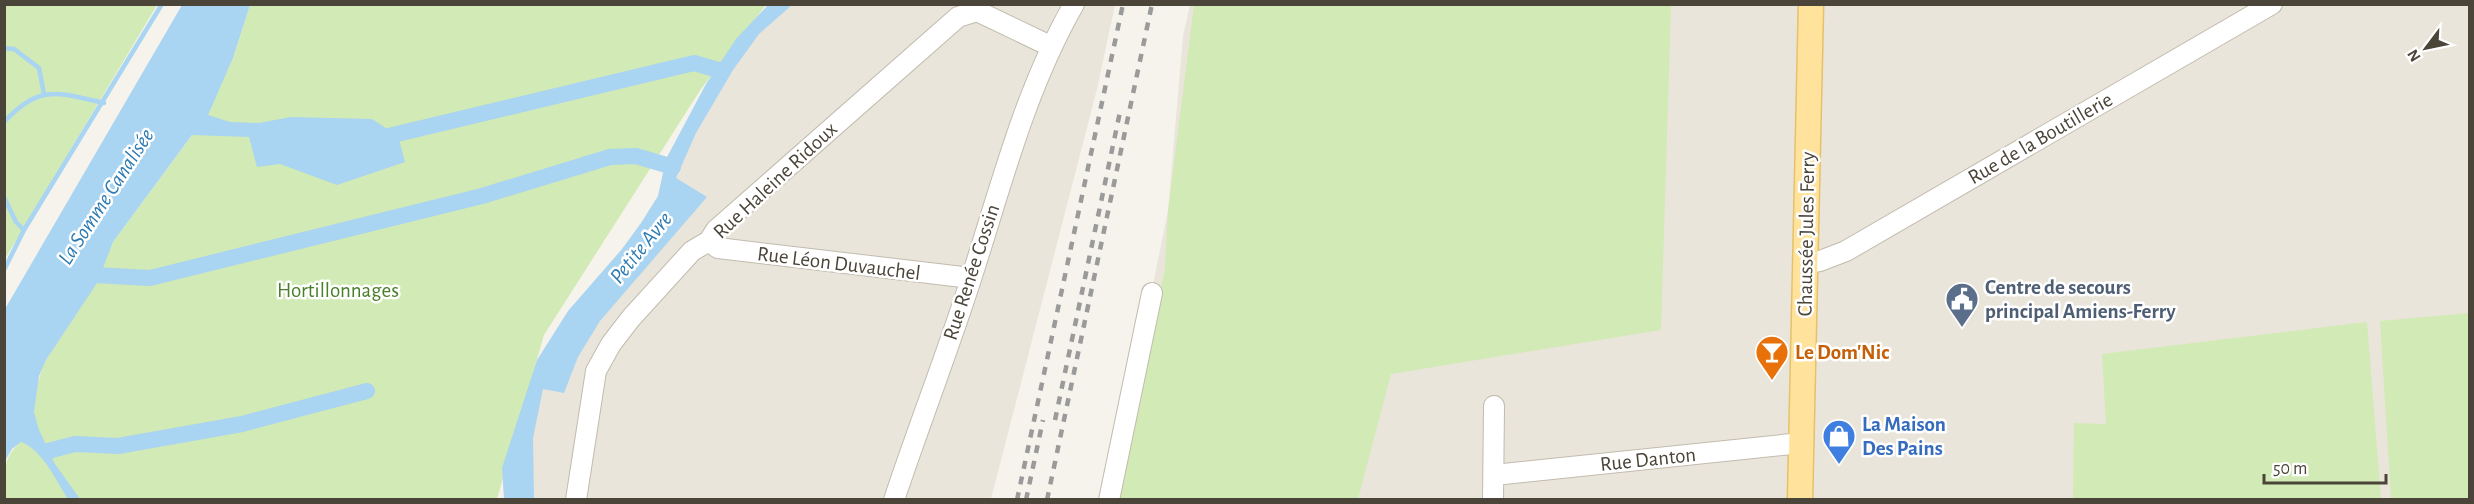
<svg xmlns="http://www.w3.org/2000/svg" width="2474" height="504" viewBox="0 0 2474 504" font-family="'Alegreya Sans',sans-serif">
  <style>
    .residential { fill: #eae5da }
    .green { fill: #d2eab5 }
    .water { fill: #a9d4f2 }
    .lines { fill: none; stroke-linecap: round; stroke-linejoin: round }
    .stream { stroke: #a9d4f2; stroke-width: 4.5 }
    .canal { stroke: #a9d4f2; stroke-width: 16 }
    .minor-casing { stroke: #c2bbae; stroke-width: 22 }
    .major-casing { stroke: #e6c16a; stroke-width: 27 }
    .minor { stroke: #fff; stroke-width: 20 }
    .major { stroke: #ffe39c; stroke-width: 24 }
    .rail { stroke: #9a9a9a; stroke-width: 4.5; stroke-dasharray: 8 8; stroke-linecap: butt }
    .labels { text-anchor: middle; stroke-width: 5; stroke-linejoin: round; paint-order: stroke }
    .street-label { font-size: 21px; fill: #4b4439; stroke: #fff }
    .service-label { font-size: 21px; font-weight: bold; fill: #4e5e75; stroke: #fff; text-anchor: start }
    .park-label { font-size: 21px; fill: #4a7f2a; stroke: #fff }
    .food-label { font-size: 21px; font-weight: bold; fill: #c56008; stroke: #fff; text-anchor: start }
    .shop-label { font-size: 21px; font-weight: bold; fill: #366cbe; stroke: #fff; text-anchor: start }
    .water-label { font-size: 22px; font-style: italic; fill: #2e7ab2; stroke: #fff }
  </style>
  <rect width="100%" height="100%" fill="#f6f3ec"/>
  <!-- residential -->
  <path class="residential" d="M 781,5 L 1115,5 L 1097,89 L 991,499 L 516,500 L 536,385 L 669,181 L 722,71 Z
    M 1190,5 L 2469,5 L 2469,499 L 1109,500 L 1168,211 L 1183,36 Z"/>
  <!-- green -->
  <path class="green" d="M 5,4 L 157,5 L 5,259 L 4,5 Z
    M 250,5 L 766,5 L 701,89 L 544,335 L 497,499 L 5,499 C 5,476 1,458 21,442 L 43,365 L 101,270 L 113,242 L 207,115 L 233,58 Z
    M 1194,5 L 1671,5 L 1661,330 L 1391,374 L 1358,499 L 1114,500 L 1165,269 L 1168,211 Z
    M 2469,313 L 2469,499 L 2391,499 L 2380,321 Z
    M 2367,322 L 2381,499 L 2073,499 L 2074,423 L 2106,424 L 2102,354 Z"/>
  <!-- water -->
  <path class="water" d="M 182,5 L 250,5 L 233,58 L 208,115 L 230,122 L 259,123 L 291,117 L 372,119 L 398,136 L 405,162 L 337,185 L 280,164 L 257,167 L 249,137 L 192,135 L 113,242 L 97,283 L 46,360 L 39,376 L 34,412 L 39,430 L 55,464 L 80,499 L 68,499 C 57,482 42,449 21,442 L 12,449 L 5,461 L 5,309 Z
    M 768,5 L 792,5 L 759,34 L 733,70 L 696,133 L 676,178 L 707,197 L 600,321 L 578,357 L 564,393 L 543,389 L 533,438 L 534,499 L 504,499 L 502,468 L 537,360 L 568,311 L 622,249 L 641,223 L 658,196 L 666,159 L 706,84 L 736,39 Z"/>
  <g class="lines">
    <!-- stream -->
    <path class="stream" d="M 4,48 L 14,49 L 39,68 L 44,94
      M 4,122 C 40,83 58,93 104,103
      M 4,197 L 16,222 L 24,230
      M 4,270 L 24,230 L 162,4"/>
    <!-- canal -->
    <path class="canal" d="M 376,139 L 694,63 L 722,71
      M 76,274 L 150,278 L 482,196 L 610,157 L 636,156 L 673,167
      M 48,451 L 75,444 L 118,446 L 242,424 L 367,391"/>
    <defs>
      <path id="minor" d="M 709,241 L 718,248 L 971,278
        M 1805,263 L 1820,261 L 1846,251 L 2272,4
        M 1494,475 L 1801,443
        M 576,500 L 596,371 L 611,344 L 631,318 L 692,251 L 709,241 L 716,230 L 958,17 L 977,11 L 1050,46
        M 894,500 C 919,425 948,351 972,276 C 1002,183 1025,90 1074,4
        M 1109,500 L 1152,293
        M 1493,500 L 1494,406"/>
      <path id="major" d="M 1800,500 L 1811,4"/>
    </defs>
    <!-- minor casing -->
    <use href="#minor" class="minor-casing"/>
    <!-- major casing -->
    <use href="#major" class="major-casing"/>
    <!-- minor -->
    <use href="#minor" class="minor"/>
    <!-- major -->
    <use href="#major" class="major"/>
    <!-- rail -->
    <path class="rail" d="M 1055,420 L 1120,112
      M 1017,500 L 1123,4
      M 1026,500 L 1043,420
      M 1047,500 L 1152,4"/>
  </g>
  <!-- icons -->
  <defs>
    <symbol id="civic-pin" viewBox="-11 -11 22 30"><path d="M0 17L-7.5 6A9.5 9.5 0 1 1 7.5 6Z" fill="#5c6f8a" stroke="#fff"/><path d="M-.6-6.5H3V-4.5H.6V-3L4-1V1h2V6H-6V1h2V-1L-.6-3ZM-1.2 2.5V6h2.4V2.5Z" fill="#fff"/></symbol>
    <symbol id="bar-pin" viewBox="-11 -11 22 30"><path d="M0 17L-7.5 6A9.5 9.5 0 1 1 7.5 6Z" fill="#e8710a" stroke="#fff"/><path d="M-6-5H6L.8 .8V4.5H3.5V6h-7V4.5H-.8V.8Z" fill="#fff"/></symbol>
    <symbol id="shop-pin" viewBox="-11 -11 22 30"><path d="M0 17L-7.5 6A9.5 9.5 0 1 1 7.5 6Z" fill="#3f7fe0" stroke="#fff"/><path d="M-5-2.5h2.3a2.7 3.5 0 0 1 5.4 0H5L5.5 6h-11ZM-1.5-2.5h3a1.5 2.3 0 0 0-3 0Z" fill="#fff"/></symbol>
  </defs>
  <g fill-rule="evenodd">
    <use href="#civic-pin" x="1943" y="280" width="38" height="52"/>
    <use href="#bar-pin" x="1753" y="333" width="38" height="52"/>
    <use href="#shop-pin" x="1820" y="417" width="38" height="52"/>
  </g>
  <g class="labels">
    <!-- street labels -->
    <g class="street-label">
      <text transform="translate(2040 138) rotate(-30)" y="7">Rue de la Boutillerie</text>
      <text transform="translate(775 180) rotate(-43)" y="7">Rue Haleine Ridoux</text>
      <text transform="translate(1806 234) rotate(-89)" y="7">Chaussée Jules Ferry</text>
      <text transform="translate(839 263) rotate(7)" y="7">Rue Léon Duvauchel</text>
      <text transform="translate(971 272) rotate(-72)" y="7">Rue Renée Cossin</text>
      <text transform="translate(1648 459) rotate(-6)" y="7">Rue Danton</text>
    </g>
    <!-- service labels -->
    <g class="service-label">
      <text x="1985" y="294">Centre de secours<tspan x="1985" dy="24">principal Amiens-Ferry</tspan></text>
    </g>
    <!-- park labels -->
    <g class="park-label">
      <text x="338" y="297">Hortillonnages</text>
    </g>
    <!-- food labels -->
    <g class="food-label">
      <text x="1795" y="359">Le Dom'Nic</text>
    </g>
    <!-- shop labels -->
    <g class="shop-label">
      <text x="1862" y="431">La Maison<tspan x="1862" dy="24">Des Pains</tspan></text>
    </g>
    <!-- water labels -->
    <g class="water-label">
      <text transform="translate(105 196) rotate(-57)" y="8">La Somme Canalisée</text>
      <text transform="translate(640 247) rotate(-51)" y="8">Petite Avre</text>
    </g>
  </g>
  <!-- border -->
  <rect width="2474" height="504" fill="none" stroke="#4b4439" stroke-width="12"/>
  <!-- north arrow -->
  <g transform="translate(2426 48) rotate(238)" stroke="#ffffff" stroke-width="4.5" paint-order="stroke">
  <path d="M0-4.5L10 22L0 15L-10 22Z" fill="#4b4439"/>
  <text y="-9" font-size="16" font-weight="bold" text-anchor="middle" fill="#4b4439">N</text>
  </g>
  <!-- scale -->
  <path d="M2264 474v9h122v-9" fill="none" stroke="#4b4439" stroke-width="3"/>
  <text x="2273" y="474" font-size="18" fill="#4b4439" stroke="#ffffff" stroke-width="4.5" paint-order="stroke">50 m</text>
</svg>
